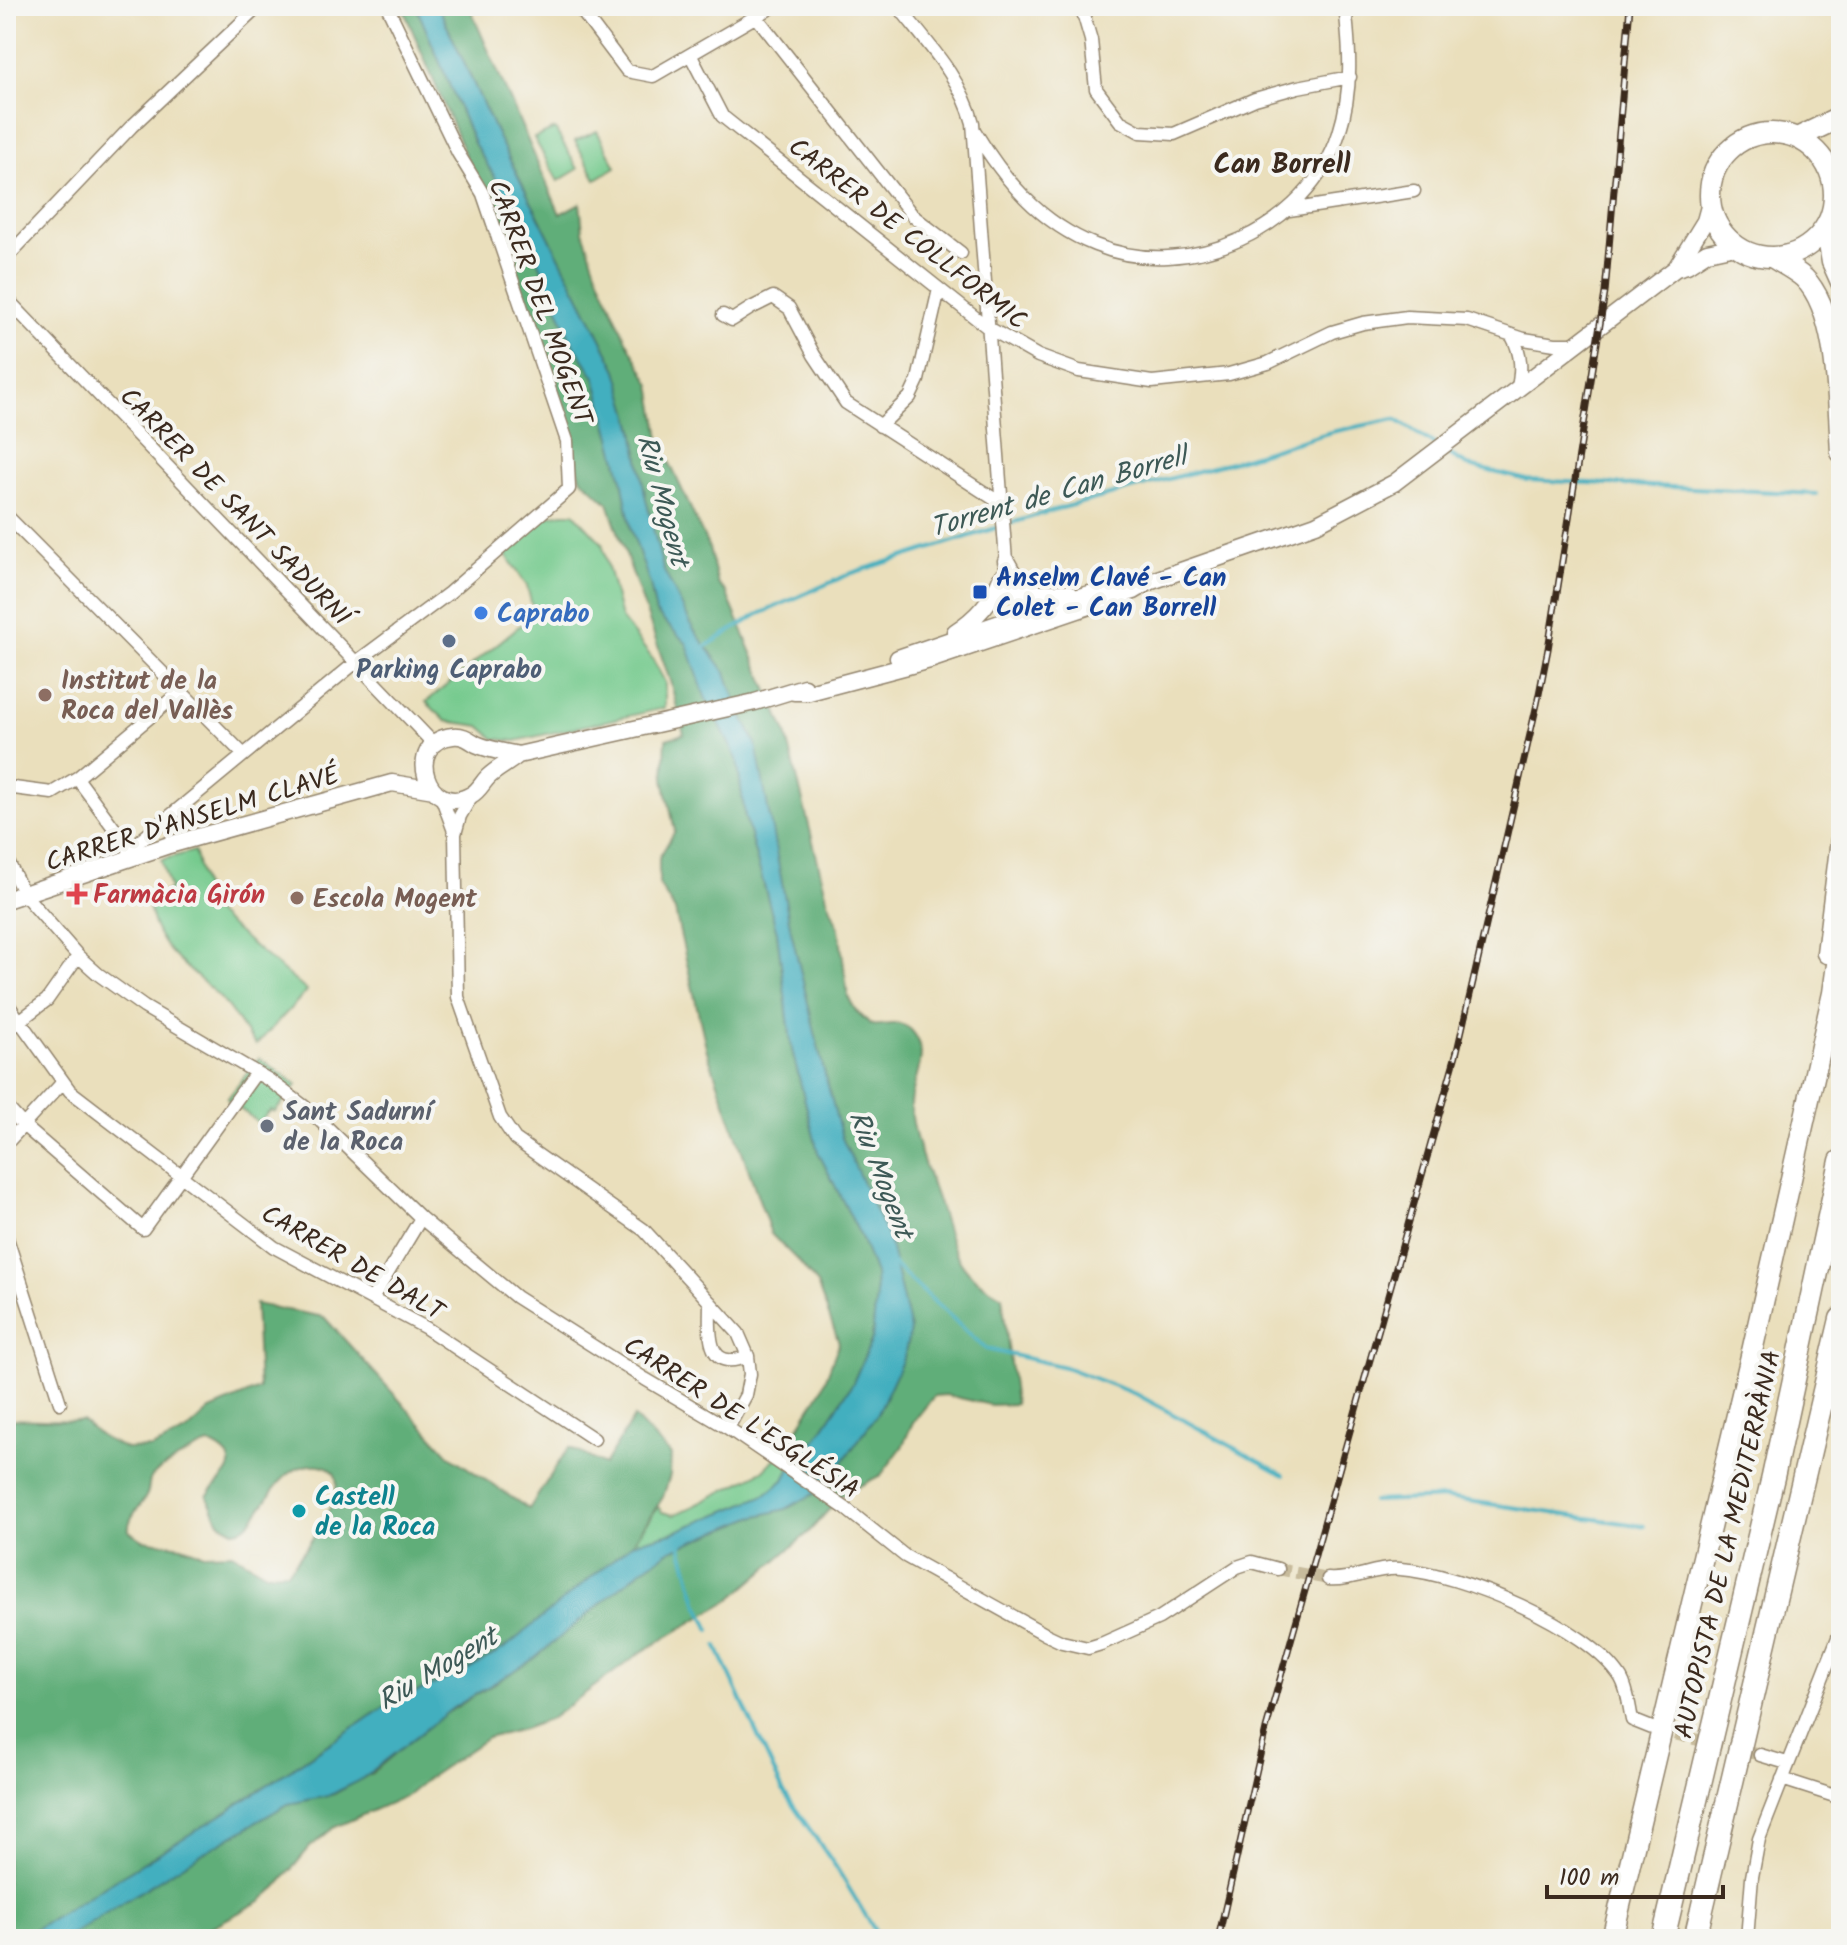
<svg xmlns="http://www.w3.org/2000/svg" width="1847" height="1945" viewBox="0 0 1847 1945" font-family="Kalam,sans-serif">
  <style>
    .green { fill: #76ca8e; stroke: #587a56; stroke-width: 2 }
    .forest { fill: #60ae79; stroke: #4e6c4c; stroke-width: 2; fill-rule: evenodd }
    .water { fill: #42afbf; stroke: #3e6c6e; stroke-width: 2 }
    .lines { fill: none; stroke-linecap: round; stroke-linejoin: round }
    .stream { stroke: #42afbf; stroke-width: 4 }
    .minor-tunnel { stroke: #c7bb9c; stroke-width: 12; stroke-dasharray: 12 6; stroke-linecap: butt }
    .minor-casing { stroke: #92846d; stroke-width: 15 }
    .tertiary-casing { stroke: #92846d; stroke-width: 19 }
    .primary-casing { stroke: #92846d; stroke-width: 23 }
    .trunk-casing { stroke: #92846d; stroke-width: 23 }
    .motorway-casing { stroke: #92846d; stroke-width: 25 }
    .minor { stroke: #fff; stroke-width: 12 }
    .tertiary { stroke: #fff; stroke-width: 16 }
    .primary { stroke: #fff; stroke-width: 20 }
    .trunk { stroke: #fff; stroke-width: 20 }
    .motorway { stroke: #fff; stroke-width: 22 }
    .rail-casing { stroke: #3b2a1e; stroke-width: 7 }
    .rail { stroke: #f6f6f2; stroke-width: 4; stroke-dasharray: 12; stroke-linecap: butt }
    .transit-dot { fill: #1a4fb4; stroke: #f6f6f2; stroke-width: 3 }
    .shop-dot { fill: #3f7fe0; stroke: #f6f6f2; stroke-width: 3 }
    .service-dot { fill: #5c6f8a; stroke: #f6f6f2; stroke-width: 3 }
    .education-dot { fill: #8d6e63; stroke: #f6f6f2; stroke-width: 3 }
    .health-dot { fill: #e0444e; stroke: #f6f6f2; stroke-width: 3 }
    .worship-dot { fill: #6b7280; stroke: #f6f6f2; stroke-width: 3 }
    .culture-dot { fill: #0f9aa8; stroke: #f6f6f2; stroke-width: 3 }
    .labels { text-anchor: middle; stroke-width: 8; stroke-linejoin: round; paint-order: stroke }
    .street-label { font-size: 26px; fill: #3b2a1e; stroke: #f6f6f2 }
    .transit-label { font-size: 26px; font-weight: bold; fill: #164399; stroke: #f6f6f2; text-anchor: start }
    .shop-label { font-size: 26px; font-weight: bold; fill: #366cbe; stroke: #f6f6f2; text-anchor: start }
    .service-label { font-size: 26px; font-weight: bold; fill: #4e5e75; stroke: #f6f6f2 }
    .education-label { font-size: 26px; font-weight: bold; fill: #785e54; stroke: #f6f6f2; text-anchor: start }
    .health-label { font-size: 26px; font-weight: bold; fill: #be3a42; stroke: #f6f6f2; text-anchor: start }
    .worship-label { font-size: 26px; font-weight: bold; fill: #5b616d; stroke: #f6f6f2; text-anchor: start }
    .culture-label { font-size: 26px; font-weight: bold; fill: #0d838f; stroke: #f6f6f2; text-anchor: start }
    .neighbourhood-label { font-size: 28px; font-weight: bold; fill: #3b2a1e; stroke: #f6f6f2 }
    .water-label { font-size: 28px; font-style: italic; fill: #3d5956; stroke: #f6f6f2 }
  </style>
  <rect width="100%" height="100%" fill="#f6f6f2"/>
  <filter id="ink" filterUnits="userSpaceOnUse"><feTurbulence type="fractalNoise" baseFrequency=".0125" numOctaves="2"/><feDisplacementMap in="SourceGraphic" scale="16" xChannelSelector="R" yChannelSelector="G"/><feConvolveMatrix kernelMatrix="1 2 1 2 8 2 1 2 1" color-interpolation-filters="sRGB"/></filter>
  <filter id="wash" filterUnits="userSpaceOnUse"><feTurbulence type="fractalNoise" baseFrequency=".006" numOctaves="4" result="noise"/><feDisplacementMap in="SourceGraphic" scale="32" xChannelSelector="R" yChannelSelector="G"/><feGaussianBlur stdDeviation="1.8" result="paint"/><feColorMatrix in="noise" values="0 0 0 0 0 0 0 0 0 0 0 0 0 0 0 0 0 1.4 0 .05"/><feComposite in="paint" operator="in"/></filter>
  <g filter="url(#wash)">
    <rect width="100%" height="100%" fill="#eadfbc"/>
    <!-- green -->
    <path class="green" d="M 555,129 L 578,169 L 558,181 L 534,138 Z
      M 597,131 L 616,167 L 596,179 L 575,141 Z
      M 563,513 L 574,513 L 602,543 L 621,618 L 652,658 L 665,682 L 665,708 L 515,741 L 495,739 L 480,726 L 446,721 L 426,702 L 534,614 L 527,586 L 505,553 L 546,517 Z
      M 194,851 L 209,908 L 307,991 L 256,1045 C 242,1030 234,1013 222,1000 C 195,971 161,956 151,915 C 150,911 148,906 150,903 C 152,897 165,892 170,889 L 161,860 Z
      M 259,1058 L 297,1085 L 275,1112 L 271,1110 L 259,1123 L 227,1099 Z
      M 787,1446 L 793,1462 L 784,1480 L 765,1495 L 672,1533 L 633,1543 L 658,1507 L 662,1512 L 674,1515 L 692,1507 L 763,1471 Z"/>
    <!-- forest -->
    <path class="forest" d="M 402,6 L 416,6 L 474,143 L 524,225 L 570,338 L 595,377 L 622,479 L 631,529 L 650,584 L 656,613 L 687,644 L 737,759 L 745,817 L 777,932 L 792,1050 L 818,1152 L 861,1237 L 875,1274 L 876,1296 L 872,1339 L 853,1383 L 808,1451 L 793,1462 L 787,1446 L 822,1389 L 839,1343 L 817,1284 L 800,1263 L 771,1234 L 707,1051 L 675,911 L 659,884 L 659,858 L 675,831 L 664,780 L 666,739 L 684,734 L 670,681 L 608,503 L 581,478 L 537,325 Z
      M 438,6 L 469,6 L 560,214 L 580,203 L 583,231 L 596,270 L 625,338 L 651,385 L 661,444 L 709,548 L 718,584 L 726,592 L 786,733 L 827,898 L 839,929 L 848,997 L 856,1011 L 872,1025 C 887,1027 900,1018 912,1031 C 933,1054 910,1081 911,1107 C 913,1140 928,1172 938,1202 C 946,1225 951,1252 967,1270 C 976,1281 990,1289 1002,1296 L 1015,1404 L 991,1405 L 946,1395 L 934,1396 L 913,1422 L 902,1447 L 881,1475 L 842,1495 L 808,1533 L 731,1599 L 640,1653 L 550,1719 L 523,1729 L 487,1738 L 428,1778 L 408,1795 L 333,1828 L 309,1848 L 277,1887 L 261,1901 L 189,1939 L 64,1939 L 191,1860 L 288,1804 L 334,1794 L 372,1773 L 431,1723 L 535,1658 L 640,1571 L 671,1550 L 753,1517 L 786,1509 L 830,1485 L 844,1460 L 878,1413 L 904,1357 L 910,1330 L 889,1240 L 842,1138 L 823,1067 L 791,931 L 754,739 L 739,709 L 726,673 L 694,630 L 663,569 L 645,495 L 634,430 L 617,370 L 498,137 Z
      M 255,1304 L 324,1317 L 450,1456 L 529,1509 L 569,1447 L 604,1465 L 634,1417 L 671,1455 L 670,1475 L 663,1497 L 633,1543 L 516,1641 L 465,1671 L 389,1704 L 228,1811 L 18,1939 L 6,1939 L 6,1419 L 82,1421 L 103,1438 L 126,1449 L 152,1448 L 186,1432 L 210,1410 L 259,1389 ZM 209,1444 C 251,1463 220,1477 207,1496 L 219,1522 L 235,1531 C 261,1529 273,1460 319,1465 C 368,1471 300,1557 287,1572 L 266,1573 L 232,1553 L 204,1554 L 182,1546 L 143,1540 L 129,1531 C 127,1518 139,1509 145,1498 C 150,1491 148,1487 150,1480 C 153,1470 199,1447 209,1444 Z"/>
    <!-- water -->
    <path class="water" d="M 416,6 L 438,6 L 498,137 L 617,370 L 634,430 L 645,495 L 663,569 L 694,630 L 726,673 L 739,709 L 756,744 L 791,931 L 823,1067 L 842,1138 L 889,1240 L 910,1330 L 904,1357 L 878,1413 L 844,1460 L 830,1485 L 786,1509 L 753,1517 L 671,1550 L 640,1571 L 535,1658 L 453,1708 L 359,1781 L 328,1796 L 288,1804 L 191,1860 L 64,1939 L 18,1939 L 228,1811 L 389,1704 L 465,1671 L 506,1647 L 633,1543 L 672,1533 L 765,1495 L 784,1480 L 793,1462 L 808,1451 L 853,1383 L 872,1339 L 876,1296 L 875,1274 L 861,1237 L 818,1152 L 792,1050 L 777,932 L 745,817 L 737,759 L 705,697 L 687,644 L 656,613 L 650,584 L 631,529 L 622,479 L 595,377 L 570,338 L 524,225 L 474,143 Z"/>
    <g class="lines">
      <!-- stream -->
      <path class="stream" d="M 1449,454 L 1469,466 L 1527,480 L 1816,494
        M 703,648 L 757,615 L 852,573 L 1047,512 L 1231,462 L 1331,432 L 1395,419 L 1434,444
        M 892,1263 L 986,1349 L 1065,1367 L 1138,1395 L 1284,1475
        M 1373,1501 L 1447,1498 L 1644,1526
        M 680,1542 L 697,1602 L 710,1630
        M 717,1647 L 783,1791 L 836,1867 L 880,1939"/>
    </g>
  </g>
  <g filter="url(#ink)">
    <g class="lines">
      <!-- minor-tunnel -->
      <path class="minor-tunnel" d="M 1278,1569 L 1328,1579
        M 1658,1730 L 1760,1755"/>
      <defs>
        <path id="minor" d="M 578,6 L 627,71 L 653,76 L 774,6
          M 748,6 L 913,216 L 961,253
          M 898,6 C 926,42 961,77 973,123 L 1006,561
          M 1081,6 L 1091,40 L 1096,89 L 1120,121 L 1140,132 L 1174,134 L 1255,99 L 1298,87 L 1350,77
          M 691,56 L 722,116 L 987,327 L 1038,356 L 1079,371 L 1152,382 L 1229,374 L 1268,363 L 1332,332 L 1363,323 L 1407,317 L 1467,320 L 1524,339 L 1555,344 L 1579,344
          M 974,130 C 1004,180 1040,223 1095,245 C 1188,283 1309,229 1339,133 C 1353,89 1350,50 1345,6
          M 1289,210 L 1414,191
          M 6,258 L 131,127 L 259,6
          M 6,298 L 434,744
          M 723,315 L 732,320 L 751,308 L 773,297 L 789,308 L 814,355 L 846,403 L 1002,504
          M 1512,336 C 1522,354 1522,371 1517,391
          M 880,426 L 910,397 L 918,380 L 939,289
          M 6,515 L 244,755
          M 77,778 L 133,854
          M 6,787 L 52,793 L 77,778 L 181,691
          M 472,795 L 460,816 L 455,834 L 458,997 L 500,1117 L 515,1139 L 644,1230 L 738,1333 L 748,1356 L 750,1374 L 746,1395 L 728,1428
          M 441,796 L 455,834
          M 129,850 L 355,663 L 449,593 L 569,489 L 567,441 L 483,194 L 458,153 L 387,6
          M 6,858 L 24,894 L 78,956 L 98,974 L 144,1007 L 269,1080 L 309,1110 L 421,1218 L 516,1297 L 645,1379 L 728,1428 L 845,1508 L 905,1556 L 1045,1634 L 1062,1642 L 1088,1648 L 1101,1644 L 1159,1618 L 1237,1567 L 1252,1562 L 1278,1569
          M 6,1002 L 70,1091 L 274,1247 L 426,1328 L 594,1439
          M 6,1031 L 47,1000 L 78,956
          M 6,1106 L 23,1125 L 143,1229 L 255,1074
          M 6,1144 L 63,1082
          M 6,1235 L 60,1403
          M 372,1299 L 421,1218
          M 710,1302 C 710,1329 704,1374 748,1356
          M 1328,1579 C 1353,1581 1375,1567 1400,1569 C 1460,1573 1588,1626 1621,1678 C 1628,1690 1629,1706 1632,1720 L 1652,1728
          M 1760,1755 L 1787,1763
          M 1782,1779 L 1841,1798
          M 1747,1939 L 1752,1877 L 1759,1839 L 1841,1630"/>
        <path id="tertiary" d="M 1676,268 L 1705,221 L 1710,203
          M 1006,561 L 1020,586 L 1023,608 L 1018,622
          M 998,586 L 1009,582 L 1033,593 L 1069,593
          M 955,632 C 977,618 992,601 1001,578
          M 898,658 L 1064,601 L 1112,588
          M 794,692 L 809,692 L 930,660 L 1134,591 L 1149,582 L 1316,524 L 1394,483 L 1676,268 L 1687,265 L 1707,252 L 1735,246
          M 518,755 C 504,752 489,750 476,744 C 468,739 463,735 453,736 C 402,741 427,820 471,795 C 479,791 482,783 488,777 C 497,768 509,763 518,755 L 755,702 L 804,687
          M 6,900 L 169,845 L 392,783 L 434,790"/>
        <path id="primary" d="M1710 195a62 62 0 1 1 124 0a62 62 0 1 1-124 0Z
          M 1797,138 L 1841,117
          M 1826,226 L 1832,262 L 1841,282"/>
        <path id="trunk" d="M 1773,258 C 1783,264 1795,270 1804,278 C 1839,312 1838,405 1841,452
          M 1827,953 L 1841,840
          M 1612,1939 L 1751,1356 L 1833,993 L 1841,936"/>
        <path id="motorway" d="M 1663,1939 L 1773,1477 L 1841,1161
          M 1695,1939 L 1841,1319"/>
      </defs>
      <!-- minor casing -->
      <use href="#minor" class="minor-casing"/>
      <!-- tertiary casing -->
      <use href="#tertiary" class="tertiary-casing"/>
      <!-- primary casing -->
      <use href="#primary" class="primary-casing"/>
      <!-- trunk casing -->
      <use href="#trunk" class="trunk-casing"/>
      <!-- motorway casing -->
      <use href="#motorway" class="motorway-casing"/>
      <!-- minor -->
      <use href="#minor" class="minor"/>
      <!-- tertiary -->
      <use href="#tertiary" class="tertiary"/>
      <!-- primary -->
      <use href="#primary" class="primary"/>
      <!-- trunk -->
      <use href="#trunk" class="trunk"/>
      <!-- motorway -->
      <use href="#motorway" class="motorway"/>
      <defs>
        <path id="rail" d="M 1218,1939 L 1266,1729 L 1457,1051 L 1537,704 L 1548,649 L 1605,293 L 1630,6"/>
      </defs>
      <!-- rail casing -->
      <use href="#rail" class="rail-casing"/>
      <!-- rail -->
      <use href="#rail" class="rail"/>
    </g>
  </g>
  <!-- markers -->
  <rect class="transit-dot" x="972" y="584" width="16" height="16" rx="4"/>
  <circle class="shop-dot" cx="481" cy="613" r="8"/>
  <circle class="service-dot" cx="449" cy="641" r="8"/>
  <g class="education-dot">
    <circle cx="45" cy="695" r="8"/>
    <circle cx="297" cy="898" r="8"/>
  </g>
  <path class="health-dot" d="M73 882h8v8h8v8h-8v8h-8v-8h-8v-8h8z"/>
  <circle class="worship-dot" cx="267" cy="1126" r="8"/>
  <circle class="culture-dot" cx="299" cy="1511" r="8"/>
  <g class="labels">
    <!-- street labels -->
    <g class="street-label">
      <text transform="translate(908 233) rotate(38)" y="9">CARRER DE COLLFORMIC</text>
      <text transform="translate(541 302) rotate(70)" y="9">CARRER DEL MOGENT</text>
      <text transform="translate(236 506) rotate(46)" y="9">CARRER DE SANT SADURNÍ</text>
      <text transform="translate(192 818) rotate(-17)" y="9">CARRER D'ANSELM CLAVÉ</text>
      <text transform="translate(353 1262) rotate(30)" y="9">CARRER DE DALT</text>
      <text transform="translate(742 1417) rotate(33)" y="9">CARRER DE L'ESGLÉSIA</text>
      <text transform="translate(1727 1544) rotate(-77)" y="9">AUTOPISTA DE LA MEDITERRÀNIA</text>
    </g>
    <!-- transit labels -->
    <g class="transit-label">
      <text x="996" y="586">Anselm Clavé - Can<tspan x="996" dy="30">Colet - Can Borrell</tspan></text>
    </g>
    <!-- shop labels -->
    <g class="shop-label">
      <text x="497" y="622">Caprabo</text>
    </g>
    <!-- service labels -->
    <g class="service-label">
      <text x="449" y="678">Parking Caprabo</text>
    </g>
    <!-- education labels -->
    <g class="education-label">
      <text x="61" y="689">Institut de la<tspan x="61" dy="30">Roca del Vallès</tspan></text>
      <text x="313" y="907">Escola Mogent</text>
    </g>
    <!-- health labels -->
    <g class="health-label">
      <text x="93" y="903">Farmàcia Girón</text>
    </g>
    <!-- worship labels -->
    <g class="worship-label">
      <text x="283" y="1120">Sant Sadurní<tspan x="283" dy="30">de la Roca</tspan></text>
    </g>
    <!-- culture labels -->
    <g class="culture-label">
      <text x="315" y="1505">Castell<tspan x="315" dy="30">de la Roca</tspan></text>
    </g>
    <!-- neighbourhood labels -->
    <g class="neighbourhood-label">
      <text x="1282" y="173">Can Borrell</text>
    </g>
    <!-- water labels -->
    <g class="water-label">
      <text transform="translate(1058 491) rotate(-16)" y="10">Torrent de Can Borrell</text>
      <text transform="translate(664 500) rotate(75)" y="10">Riu Mogent</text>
      <text transform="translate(882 1174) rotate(69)" y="10">Riu Mogent</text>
      <text transform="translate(437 1668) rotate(-31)" y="10">Riu Mogent</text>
    </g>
  </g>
  <!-- margin -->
  <rect width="1847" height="1945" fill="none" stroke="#f6f6f2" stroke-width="32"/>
  <!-- scale -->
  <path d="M1547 1885v12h176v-12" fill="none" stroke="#3b2a1e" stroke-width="4"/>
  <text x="1559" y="1885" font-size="24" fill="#3b2a1e" stroke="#f6f6f2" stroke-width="6" paint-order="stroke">100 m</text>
</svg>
